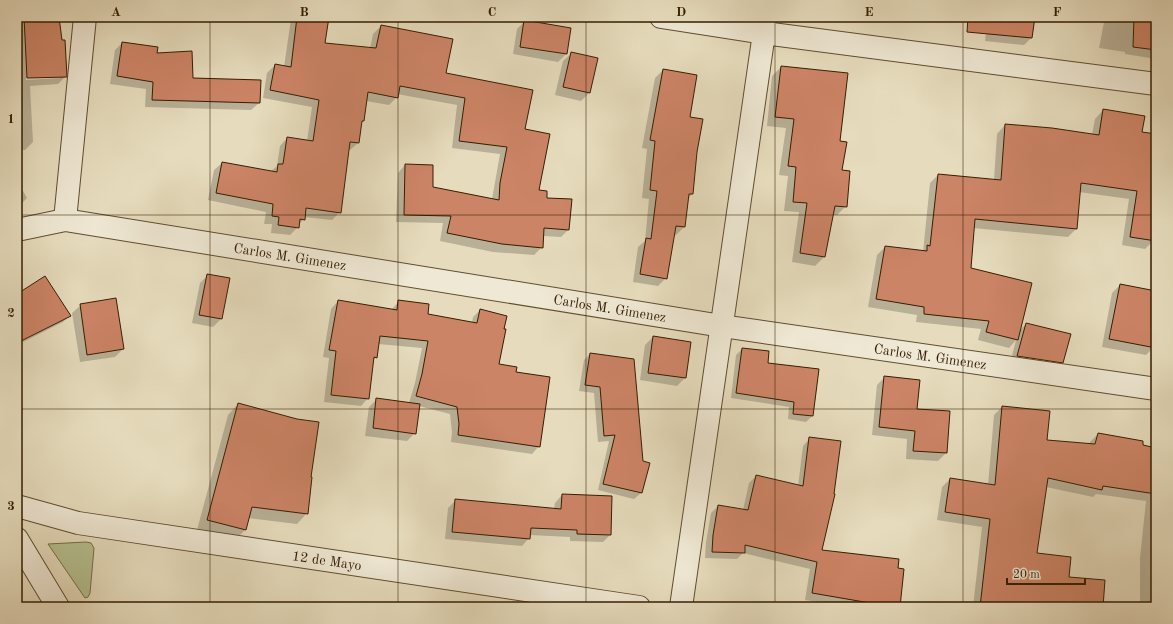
<svg xmlns="http://www.w3.org/2000/svg" width="1173" height="624" viewBox="0 0 1173 624" font-family="'Old Standard TT',serif">
  <style>
    .green { fill: #b6c090; stroke: #756e48 }
    .shadow { fill: #0003; fill-rule: evenodd }
    .building { fill: #cc8466; stroke: #341d00 }
    .lines { fill: none; stroke-linecap: round; stroke-linejoin: round }
    .minor-casing { stroke: #604d2f; stroke-width: 24 }
    .minor { stroke: #efe8d4; stroke-width: 22 }
    .grid { fill: none; stroke: #341d00; stroke-width: 1; stroke-opacity: 0.55 }
    .labels { text-anchor: middle; stroke-width: 3; stroke-linejoin: round; paint-order: stroke }
    .street-label { font-size: 14px; fill: #341d00; stroke: #efe8d4 }
    .neatline { fill: none; stroke: #341d00; stroke-width: 1.5 }
    .grid-label { font-size: 13px; text-anchor: middle; font-weight: bold; fill: #341d00 }
  </style>
  <rect width="100%" height="100%" fill="#e6dcbd"/>
  <filter id="stains"><feTurbulence type="fractalNoise" baseFrequency=".005" numOctaves="4"/><feColorMatrix values="0 0 0 0 .2 0 0 0 0 .09 0 0 0 0 .02 0 0 0 .5 -.17"/></filter>
  <radialGradient id="worn" r=".72"><stop offset=".6" stop-color="#630" stop-opacity="0"/><stop offset="1" stop-color="#630" stop-opacity=".3"/></radialGradient>
  <!-- green -->
  <path class="green" d="M 86,542 L 91,543 L 94,548 L 90,593 L 88,597 L 85,598 L 48,544 Z"/>
  <!-- shadow -->
  <path class="shadow" d="M 17,17 L 58,17 L 66,76 L 58,84 L 30,86 L 33,142 L 25,150 L 17,150 L 17,70 L 18,69 ZM 59,76 L 59,78 L 26,80 L 26,78 Z
    M 293,17 L 328,17 L 324,44 L 370,49 L 373,34 L 381,26 L 524,130 L 537,191 L 546,199 L 568,230 L 561,237 L 543,236 L 542,247 L 534,255 L 493,252 L 440,241 L 443,223 L 396,222 L 398,173 L 405,165 L 432,188 L 492,199 L 500,154 L 452,148 L 457,105 L 397,94 L 397,97 L 389,105 L 366,101 L 363,121 L 361,123 L 358,143 L 350,150 L 348,150 L 340,212 L 332,220 L 304,217 L 304,219 L 298,225 L 298,227 L 290,235 L 271,233 L 272,224 L 264,224 L 266,212 L 208,200 L 214,170 L 222,163 L 270,172 L 277,166 L 280,146 L 287,138 L 307,141 L 312,107 L 263,98 L 267,73 L 275,65 L 284,67 L 291,19 Z
    M 988,17 L 1034,17 L 1031,38 L 1024,45 L 985,41 Z
    M 1105,17 L 1156,17 L 1156,59 L 1125,54 L 1125,52 L 1099,48 Z
    M 525,21 L 570,29 L 566,54 L 558,62 L 513,54 L 517,29 Z
    M 122,43 L 156,54 L 192,79 L 259,103 L 251,110 L 145,107 L 146,89 L 110,84 L 115,50 Z
    M 572,53 L 589,93 L 581,101 L 555,95 L 563,61 Z
    M 781,67 L 839,141 L 841,171 L 846,206 L 837,215 L 832,215 L 824,257 L 815,266 L 792,262 L 799,212 L 784,211 L 788,176 L 779,175 L 786,128 L 767,126 L 772,76 Z
    M 663,70 L 688,117 L 696,152 L 692,194 L 687,199 L 684,227 L 676,235 L 673,235 L 666,278 L 658,286 L 633,282 L 638,247 L 645,241 L 649,199 L 642,198 L 647,149 L 642,148 L 655,78 Z
    M 1103,110 L 1141,133 L 1156,135 L 1156,226 L 1154,240 L 1145,249 L 1122,245 L 1129,199 L 1079,192 L 1076,229 L 1068,237 L 973,228 L 970,269 L 1019,331 L 1026,324 L 1062,362 L 1054,370 L 1010,364 L 1016,340 L 1009,348 L 978,340 L 981,329 L 916,322 L 917,315 L 868,307 L 877,255 L 885,247 L 923,252 L 930,183 L 938,175 L 994,180 L 997,134 L 1005,125 L 1092,135 L 1095,119 Z
    M 17,180 L 27,198 L 17,208 Z
    M 208,275 L 221,319 L 213,327 L 192,323 L 200,283 Z
    M 1120,285 L 1156,292 L 1156,347 L 1154,347 L 1146,355 L 1102,347 L 1112,293 Z
    M 17,295 L 69,316 L 63,322 L 17,345 Z
    M 338,301 L 391,310 L 399,301 L 427,315 L 472,323 L 473,317 L 480,310 L 498,365 L 515,373 L 539,446 L 532,454 L 451,442 L 452,432 L 450,414 L 419,406 L 415,433 L 407,441 L 365,436 L 369,407 L 377,399 L 409,403 L 415,383 L 422,348 L 378,344 L 376,357 L 373,360 L 368,398 L 361,406 L 324,402 L 329,358 L 323,357 L 331,309 Z
    M 81,305 L 123,349 L 115,357 L 80,362 L 72,313 Z
    M 653,337 L 685,378 L 677,386 L 640,380 L 645,345 Z
    M 742,349 L 768,352 L 767,364 L 818,370 L 812,416 L 806,422 L 788,419 L 789,407 L 731,398 L 736,355 Z
    M 590,354 L 642,462 L 649,464 L 641,493 L 634,499 L 598,490 L 609,441 L 598,442 L 594,393 L 579,391 L 584,360 Z
    M 885,377 L 916,410 L 946,453 L 938,461 L 906,459 L 907,439 L 872,435 L 877,385 Z
    M 238,404 L 310,478 L 307,513 L 297,524 L 248,518 L 245,530 L 235,540 L 197,530 L 228,415 Z
    M 1002,407 L 1046,440 L 1089,444 L 1090,442 L 1098,434 L 1156,449 L 1156,607 L 973,607 L 982,527 L 937,520 L 942,487 L 950,479 L 988,485 L 994,415 ZM 1046,487 L 1093,497 L 1096,494 L 1146,501 L 1140,558 L 1140,604 L 1103,601 L 1068,578 L 1036,554 Z
    M 810,438 L 821,551 L 897,569 L 899,607 L 846,607 L 805,600 L 810,569 L 743,553 L 737,559 L 705,558 L 706,542 L 711,513 L 718,506 L 743,510 L 749,483 L 756,476 L 798,486 L 803,446 Z
    M 562,495 L 610,535 L 603,542 L 570,541 L 570,537 L 530,535 L 529,538 L 522,546 L 445,539 L 448,508 L 456,500 L 554,509 L 555,503 Z"/>
  <!-- building -->
  <path class="building" d="M 24,17 L 59,17 L 62,40 L 65,40 L 67,77 L 27,78 Z
    M 297,17 L 329,17 L 325,43 L 376,48 L 381,25 L 453,39 L 446,73 L 533,90 L 525,129 L 550,134 L 539,190 L 547,191 L 547,198 L 572,199 L 569,230 L 544,228 L 543,248 L 502,244 L 447,233 L 451,216 L 404,215 L 405,164 L 433,165 L 433,187 L 499,200 L 500,183 L 507,147 L 459,141 L 465,98 L 400,86 L 398,98 L 368,92 L 364,121 L 362,121 L 359,143 L 350,142 L 341,213 L 306,208 L 305,220 L 300,219 L 299,228 L 278,225 L 279,217 L 272,216 L 273,204 L 216,193 L 222,162 L 277,172 L 278,164 L 283,164 L 287,137 L 313,141 L 319,100 L 270,90 L 275,64 L 291,67 Z
    M 968,17 L 1035,17 L 1032,38 L 967,32 Z
    M 1134,17 L 1156,17 L 1156,50 L 1133,47 Z
    M 524,20 L 571,28 L 567,54 L 520,47 Z
    M 122,42 L 158,47 L 157,53 L 192,51 L 193,78 L 261,80 L 260,103 L 152,100 L 153,82 L 117,76 Z
    M 571,52 L 598,58 L 590,93 L 563,87 Z
    M 781,66 L 848,73 L 840,141 L 847,142 L 842,170 L 850,171 L 847,207 L 835,206 L 825,257 L 800,253 L 807,203 L 793,202 L 796,167 L 788,166 L 794,119 L 775,117 Z
    M 663,69 L 697,75 L 690,117 L 703,119 L 697,152 L 693,194 L 689,194 L 685,227 L 676,226 L 667,279 L 640,274 L 646,238 L 651,239 L 657,191 L 650,190 L 655,141 L 650,140 Z
    M 1103,109 L 1145,116 L 1142,132 L 1156,134 L 1156,241 L 1130,237 L 1137,191 L 1081,183 L 1077,229 L 975,219 L 971,268 L 1032,283 L 1018,340 L 986,332 L 989,321 L 924,314 L 924,307 L 876,299 L 885,246 L 927,251 L 927,245 L 930,246 L 938,174 L 1001,180 L 1005,124 L 1052,128 L 1099,135 Z
    M 207,274 L 230,278 L 222,319 L 199,315 Z
    M 45,276 L 71,316 L 17,343 L 17,294 Z
    M 1120,284 L 1156,291 L 1156,348 L 1109,339 Z
    M 116,298 L 124,349 L 87,355 L 80,304 Z
    M 338,300 L 397,310 L 398,300 L 429,304 L 428,314 L 477,323 L 480,309 L 507,316 L 504,329 L 506,329 L 499,364 L 517,367 L 516,372 L 550,377 L 540,447 L 458,435 L 459,424 L 457,407 L 416,396 L 422,374 L 428,341 L 380,336 L 377,358 L 374,357 L 369,399 L 331,395 L 336,351 L 329,350 Z
    M 1026,323 L 1071,334 L 1063,363 L 1017,356 Z
    M 653,336 L 691,342 L 686,378 L 648,373 Z
    M 742,348 L 769,351 L 768,363 L 819,369 L 813,416 L 793,414 L 794,402 L 736,393 Z
    M 590,353 L 634,359 L 643,461 L 650,463 L 642,493 L 603,484 L 615,435 L 604,436 L 600,387 L 585,385 Z
    M 884,376 L 920,380 L 917,409 L 950,411 L 947,453 L 913,451 L 915,431 L 879,427 Z
    M 376,398 L 420,404 L 416,434 L 373,428 Z
    M 238,403 L 297,419 L 319,422 L 311,477 L 312,477 L 308,514 L 252,507 L 246,530 L 207,520 Z
    M 1002,406 L 1050,411 L 1047,440 L 1095,444 L 1098,433 L 1143,441 L 1143,445 L 1156,448 L 1156,494 L 1103,486 L 1102,490 L 1048,478 L 1037,553 L 1071,557 L 1069,577 L 1105,580 L 1103,607 L 980,607 L 990,519 L 945,512 L 950,478 L 995,485 Z
    M 809,437 L 841,441 L 834,494 L 835,494 L 822,550 L 899,559 L 898,568 L 904,569 L 900,607 L 875,607 L 876,604 L 812,593 L 817,562 L 745,545 L 745,553 L 712,552 L 713,535 L 718,505 L 748,510 L 756,475 L 803,486 Z
    M 562,494 L 612,496 L 611,535 L 577,534 L 577,530 L 531,528 L 530,539 L 452,532 L 455,499 L 561,509 Z"/>
  <g class="lines">
    <defs>
      <g id="minor">
        <path d="M 661,17 L 764,33 L 1156,84"/>
        <path d="M 65,220 L 85,17"/>
        <path id="s1" d="M 17,230 L 65,220 L 722,326 L 1156,389"/>
        <path id="s2" d="M 17,506 L 78,523 L 639,607"/>
        <path d="M 17,539 L 58,607"/>
        <path d="M 681,607 L 764,33 L 765,17"/>
      </g>
    </defs>
    <!-- minor casing -->
    <use href="#minor" class="minor-casing"/>
    <!-- minor -->
    <use href="#minor" class="minor"/>
  </g>
  <!-- grid -->
  <path class="grid" d="M 210,17 L 210,607M 398,17 L 398,607M 586,17 L 586,607M 775,17 L 775,607M 963,17 L 963,607M 17,215 L 1156,215M 17,409 L 1156,409"/>
  <g class="labels">
    <!-- street labels -->
    <g class="street-label">
      <text dy="5" stroke="none"><textPath href="#s1" startOffset="277">Carlos M. Gimenez</textPath></text>
      <text dy="5" stroke="none"><textPath href="#s1" startOffset="601">Carlos M. Gimenez</textPath></text>
      <text dy="5" stroke="none"><textPath href="#s1" startOffset="925">Carlos M. Gimenez</textPath></text>
      <text dy="5" stroke="none"><textPath href="#s2" startOffset="315">12 de Mayo</textPath></text>
    </g>
  </g>
  <!-- margin -->
  <rect width="1173" height="624" fill="none" stroke="#e6dcbd" stroke-width="44"/>
  <!-- scale -->
  <path d="M1007 578v6h78v-6" fill="none" stroke="#341d00" stroke-width="2"/>
  <text x="1013" y="578" font-size="12" fill="#341d00" stroke="#efe8d4" stroke-width="3" paint-order="stroke">20 m</text>
  <rect x="22" y="22" width="1129" height="580" class="neatline"/>
  <g class="grid-label">
    <text x="116" y="16">A</text>
    <text x="304" y="16">B</text>
    <text x="492" y="16">C</text>
    <text x="681" y="16">D</text>
    <text x="869" y="16">E</text>
    <text x="1057" y="16">F</text>
    <text x="11" y="123">1</text>
    <text x="11" y="317">2</text>
    <text x="11" y="510">3</text>
  </g>
  <rect width="100%" height="100%" filter="url(#stains)"/>
  <rect width="100%" height="100%" fill="url(#worn)"/>
</svg>
